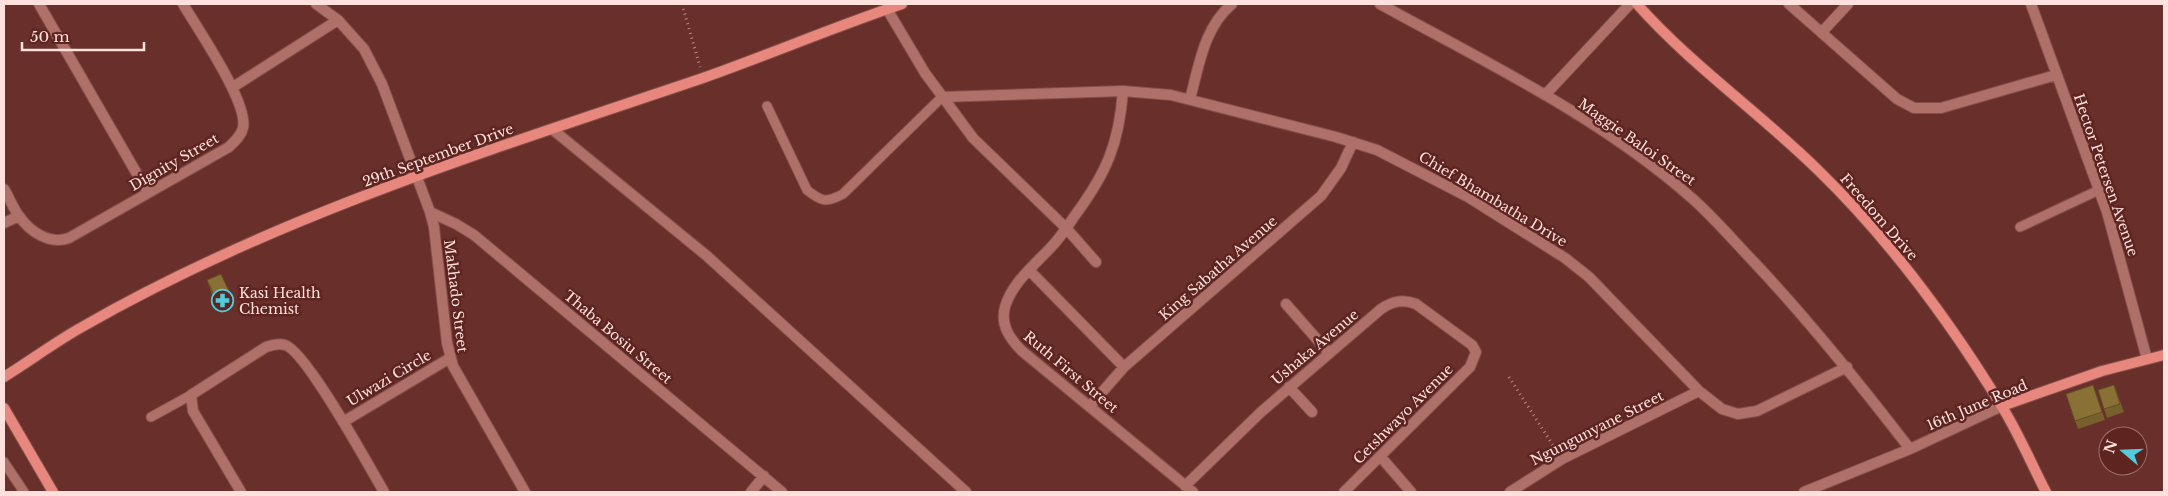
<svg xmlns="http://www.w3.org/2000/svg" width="2168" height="496" viewBox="0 0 2168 496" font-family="'Libre Baskerville',serif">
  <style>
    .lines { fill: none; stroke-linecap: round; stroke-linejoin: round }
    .lane-casing { stroke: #844f4a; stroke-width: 11 }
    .street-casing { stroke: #844f4a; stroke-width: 12 }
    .secondary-casing { stroke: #844f4a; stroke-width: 12 }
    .path { stroke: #b78c87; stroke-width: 3; stroke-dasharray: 1 4; stroke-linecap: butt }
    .lane { stroke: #ae7069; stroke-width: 9 }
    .street { stroke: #ae7069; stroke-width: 10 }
    .secondary { stroke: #e8877d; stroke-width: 10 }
    .wall { fill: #76602d }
    .building { fill: #897034; stroke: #604e24 }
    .labels { text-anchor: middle; stroke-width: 5; stroke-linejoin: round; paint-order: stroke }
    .street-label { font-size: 14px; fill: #fee0dc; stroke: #5d2420 }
    .poi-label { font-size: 14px; fill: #fee0dc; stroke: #5d2420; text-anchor: start }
  </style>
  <rect width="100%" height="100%" fill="#692f2a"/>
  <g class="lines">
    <defs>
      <path id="lane" d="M 767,106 L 807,190 C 822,202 826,203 843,194 L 942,97
        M 2020,227 L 2099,190
        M 151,417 L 191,395
        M 4,462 L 24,492"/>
      <path id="street" d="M 39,4 L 148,193
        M 316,4 L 338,20 L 364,49 L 382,84 L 430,212 L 434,227 L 447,343 L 453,366 L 525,492
        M 1380,4 C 1487,63 1602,118 1694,200 C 1715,219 1733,240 1752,260 C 1809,320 1860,384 1910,449
        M 1789,4 L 1897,99 L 1914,108 L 1941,108 L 2056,75
        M 2031,4 L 2107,212 L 2147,359
        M 887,9 L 925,73 L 973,138 L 1066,228 L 1096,262
        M 1822,32 L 1848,4
        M 233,87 L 338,20
        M 1123,91 C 1119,143 1107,172 1076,214 C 1069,224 1062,235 1054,244 C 1037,263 1012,282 1005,307 C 1000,325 1010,339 1022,351 L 1193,492
        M 1545,95 L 1630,4
        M 942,97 L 1123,91 L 1171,95 L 1336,137 L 1377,150 L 1468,197 L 1565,258 L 1589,277 L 1699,391 L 1722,409 L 1738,414 L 1757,411 L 1847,367
        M 1190,99 C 1199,66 1204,27 1232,4
        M 552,129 L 707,256 L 966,492
        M 4,189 C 9,197 13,208 19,216 C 30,232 50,245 69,238 L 229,147 C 235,141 241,136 243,128 C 249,103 197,28 183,4
        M 430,212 L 456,224 L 474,235 L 782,492
        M 4,223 L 19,216
        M 1029,270 L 1124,367
        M 1286,304 L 1329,353
        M 1289,387 L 1312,412
        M 1090,406 L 1124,367 L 1321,196 L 1341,168 L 1353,142
        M 343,422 L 450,358
        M 1380,456 L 1411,492
        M 1185,486 L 1261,412 L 1381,309 C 1393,301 1402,299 1416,304 L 1472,345 L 1476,352 L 1470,367 L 1344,492
        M 241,492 L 193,411 L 191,395 L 266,347 C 272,345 279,343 285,345 C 306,351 370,468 384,492
        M 751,492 L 764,476
        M 1510,492 L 1562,459 L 1699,391
        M 1804,492 L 1910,449 L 2002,406"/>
      <path id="secondary" d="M 1637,4 C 1691,65 1759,112 1818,170 C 1889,239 1949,320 2001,405 C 2018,432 2031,463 2046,492
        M 4,377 C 30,361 55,342 82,327 C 275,216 490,150 700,79 C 768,55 834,27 902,4
        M 2002,406 L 2102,371 L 2164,355
        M 4,408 L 53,492"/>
    </defs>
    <!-- lane casing -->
    <use href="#lane" class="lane-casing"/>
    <!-- street casing -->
    <use href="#street" class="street-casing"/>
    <!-- secondary casing -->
    <use href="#secondary" class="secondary-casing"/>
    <!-- path -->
    <path class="path" d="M 682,4 L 700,67
      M 1509,377 L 1556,450"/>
    <!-- lane -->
    <use href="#lane" class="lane"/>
    <!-- street -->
    <use href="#street" class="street"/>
    <!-- secondary -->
    <use href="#secondary" class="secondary"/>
  </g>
  <!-- wall -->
  <path class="wall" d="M 207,280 L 229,291 L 234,306 L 221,313 L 212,295 Z
    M 2093,385 L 2105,420 L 2078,429 L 2066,394 Z
    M 2114,385 L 2124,412 L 2107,418 L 2098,390 Z"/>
  <!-- building -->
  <path class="building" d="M 221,274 L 229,291 L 215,297 L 207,280 Z
    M 2093,385 L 2102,412 L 2075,421 L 2066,394 Z
    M 2114,385 L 2120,404 L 2104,409 L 2098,390 Z"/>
  <!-- icons -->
  <defs>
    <symbol id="pharmacy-ring" viewBox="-11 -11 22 22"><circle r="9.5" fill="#5d2420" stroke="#53cbda" stroke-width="1.5"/><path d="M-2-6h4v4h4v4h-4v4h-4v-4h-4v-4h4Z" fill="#53cbda"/></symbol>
  </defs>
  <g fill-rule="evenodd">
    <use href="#pharmacy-ring" x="210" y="288" width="25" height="25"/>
  </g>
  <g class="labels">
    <!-- street labels -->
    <g class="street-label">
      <text transform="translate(1637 142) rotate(35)" y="5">Maggie Baloi Street</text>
      <text transform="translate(438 155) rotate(-20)" y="5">29th September Drive</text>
      <text transform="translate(174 162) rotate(-30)" y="5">Dignity Street</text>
      <text transform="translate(2106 175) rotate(71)" y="5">Hector Petersen Avenue</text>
      <text transform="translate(1493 199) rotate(31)" y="5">Chief Bhambatha Drive</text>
      <text transform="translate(1879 217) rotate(49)" y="5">Freedom Drive</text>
      <text transform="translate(1218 268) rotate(-41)" y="5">King Sabatha Avenue</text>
      <text transform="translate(456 296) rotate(83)" y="5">Makhado Street</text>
      <text transform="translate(618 337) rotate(40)" y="5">Thaba Bosiu Street</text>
      <text transform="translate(1315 347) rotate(-40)" y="5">Ushaka Avenue</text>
      <text transform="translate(1071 372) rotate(40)" y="5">Ruth First Street</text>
      <text transform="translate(389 378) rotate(-31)" y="5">Ulwazi Circle</text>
      <text transform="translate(1977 405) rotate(-23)" y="5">16th June Road</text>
      <text transform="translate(1403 414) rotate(-45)" y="5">Cetshwayo Avenue</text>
      <text transform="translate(1597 428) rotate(-27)" y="5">Ngungunyane Street</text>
    </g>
    <!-- poi labels -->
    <g class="poi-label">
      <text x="239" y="298">Kasi Health<tspan x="239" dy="16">Chemist</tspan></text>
    </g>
  </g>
  <!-- border -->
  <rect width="2168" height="496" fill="none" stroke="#fee0dc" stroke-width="10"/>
  <!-- north arrow -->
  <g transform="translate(2123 451) rotate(289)"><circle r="24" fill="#5d2420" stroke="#9d6f6b"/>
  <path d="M0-4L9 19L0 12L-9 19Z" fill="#53cbda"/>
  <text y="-8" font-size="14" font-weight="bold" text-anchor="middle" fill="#fee0dc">N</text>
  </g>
  <!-- scale -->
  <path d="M22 42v8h122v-8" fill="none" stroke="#fee0dc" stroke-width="2.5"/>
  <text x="30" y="42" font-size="15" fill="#fee0dc" stroke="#5d2420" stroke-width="4" paint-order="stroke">50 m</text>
</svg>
